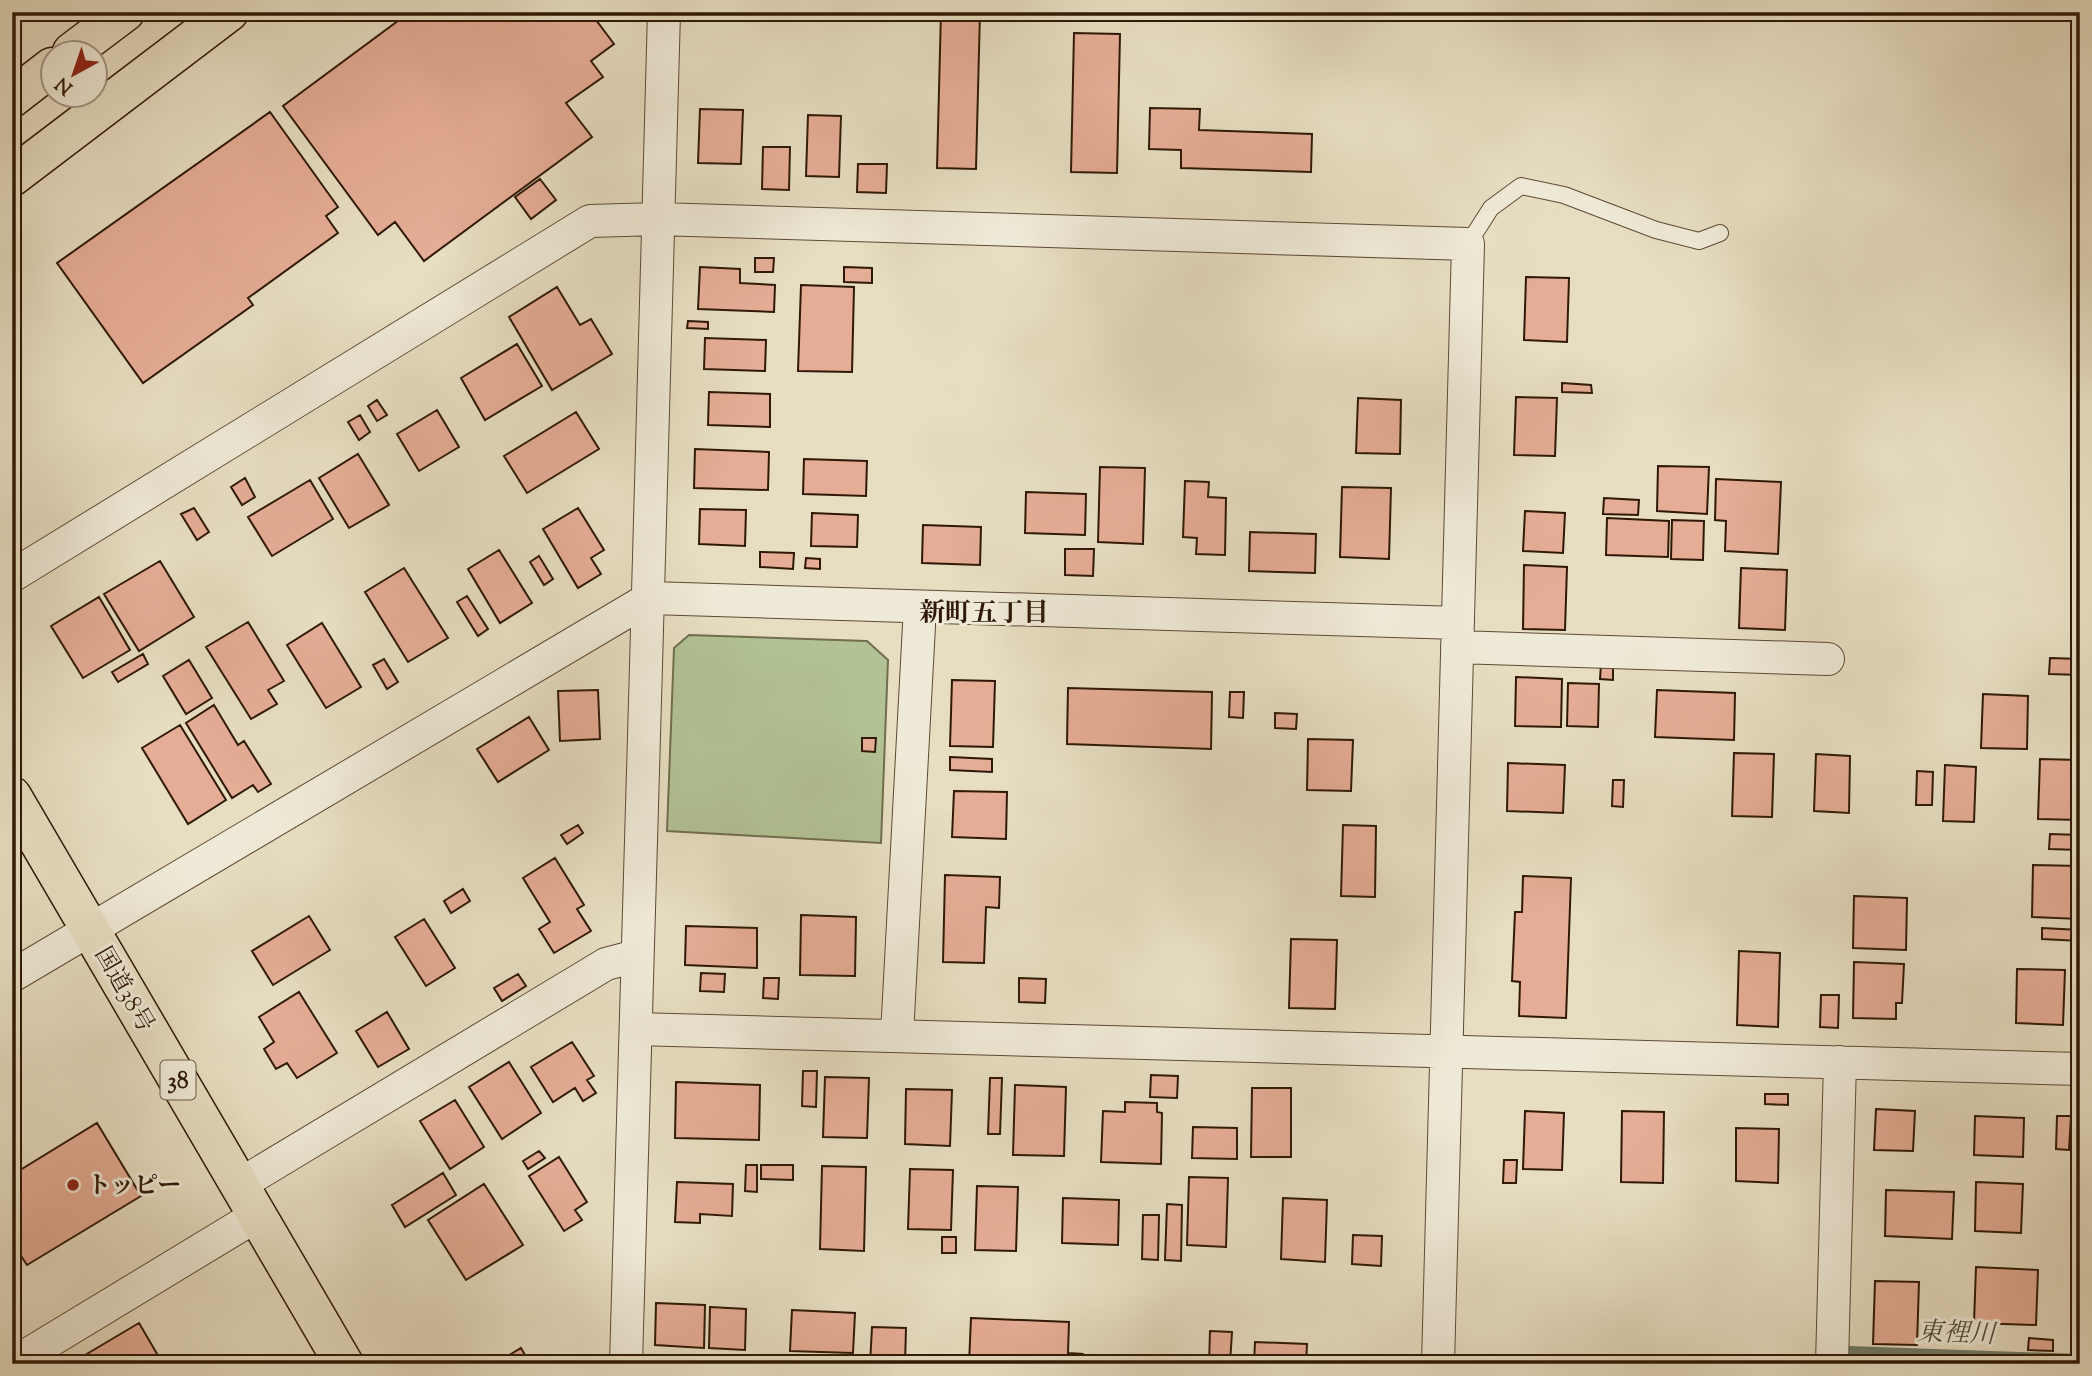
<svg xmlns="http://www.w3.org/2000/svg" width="2092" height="1376" viewBox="0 0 2092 1376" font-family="'Sorts Mill Goudy','Noto Serif JP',serif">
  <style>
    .green { fill: #b2c295; stroke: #706e4e; stroke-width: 2 }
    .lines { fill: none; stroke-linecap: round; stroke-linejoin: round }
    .stream { stroke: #6e7b6a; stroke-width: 10 }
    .building { fill: #e6ad96; stroke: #2f1906; stroke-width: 2 }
    .service-casing { stroke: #5d4a35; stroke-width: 18 }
    .minor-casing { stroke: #5d4a35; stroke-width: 34 }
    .trunk-casing { stroke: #2f1906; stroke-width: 41 }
    .service { stroke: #efead7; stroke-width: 16 }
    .minor { stroke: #efead7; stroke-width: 32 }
    .trunk { stroke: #e7dec2; stroke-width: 38 }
    .poi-dot { fill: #8f2418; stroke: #efead7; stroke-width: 2.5 }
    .labels { text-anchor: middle; stroke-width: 6; stroke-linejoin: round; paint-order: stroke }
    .shield { fill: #efead7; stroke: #695845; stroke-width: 2 }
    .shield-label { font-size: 23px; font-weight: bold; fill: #2f1906 }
    .street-label { font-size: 24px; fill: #2f1906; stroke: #efead7 }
    .poi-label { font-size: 24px; font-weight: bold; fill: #2f1906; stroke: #efead7; text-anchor: start }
    .neighbourhood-label { font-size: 26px; font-weight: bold; fill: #2f1906; stroke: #efead7 }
    .water-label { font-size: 26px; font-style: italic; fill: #545240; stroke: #efead7 }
  </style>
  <rect width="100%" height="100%" fill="#e7dec2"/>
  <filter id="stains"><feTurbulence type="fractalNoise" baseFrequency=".00286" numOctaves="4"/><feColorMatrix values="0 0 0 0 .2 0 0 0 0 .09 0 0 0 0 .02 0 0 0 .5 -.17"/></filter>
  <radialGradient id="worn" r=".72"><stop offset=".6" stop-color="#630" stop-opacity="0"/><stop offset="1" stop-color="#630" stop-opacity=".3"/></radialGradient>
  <!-- green -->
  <path class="green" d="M 689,635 L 867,641 L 888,660 L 881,843 L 667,831 L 674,648 Z"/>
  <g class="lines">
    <!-- stream -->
    <path class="stream" d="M 1838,1362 L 1849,1351 L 2080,1359"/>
  </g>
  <!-- building -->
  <path class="building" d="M 410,12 L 590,12 L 614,44 L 591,61 L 603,77 L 566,103 L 592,137 L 424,261 L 395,222 L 378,235 L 283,106 Z
    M 941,12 L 980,12 L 976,169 L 937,168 Z
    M 1074,33 L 1120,34 L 1117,173 L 1071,172 Z
    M 1150,108 L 1200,109 L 1199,130 L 1312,134 L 1311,172 L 1181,168 L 1181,150 L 1149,149 Z
    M 700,109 L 743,110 L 741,164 L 698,163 Z
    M 270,112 L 338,207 L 326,216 L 338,233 L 248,298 L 253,305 L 143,383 L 57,263 Z
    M 808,115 L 841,116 L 839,177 L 806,176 Z
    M 763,147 L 790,147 L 789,190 L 762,189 Z
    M 858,164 L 887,164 L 886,193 L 857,192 Z
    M 540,179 L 556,200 L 531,219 L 515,197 Z
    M 755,258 L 774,258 L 773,272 L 755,272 Z
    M 700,267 L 740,269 L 740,283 L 775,285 L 774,312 L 698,309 Z
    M 844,267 L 872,268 L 872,283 L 844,282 Z
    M 1526,277 L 1569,278 L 1567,342 L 1524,340 Z
    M 801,285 L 854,287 L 852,372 L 798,371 Z
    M 557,287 L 580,325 L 591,319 L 612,354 L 552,390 L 509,317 Z
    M 688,321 L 708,322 L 708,329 L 687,328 Z
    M 705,338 L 766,340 L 765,371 L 704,369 Z
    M 517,344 L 542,386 L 485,420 L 461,378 Z
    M 1562,383 L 1591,385 L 1592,393 L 1562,392 Z
    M 709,392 L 770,394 L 770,427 L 708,425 Z
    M 1516,397 L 1557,398 L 1555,456 L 1514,455 Z
    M 1358,398 L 1401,400 L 1400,454 L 1356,453 Z
    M 377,400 L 387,415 L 377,421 L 368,406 Z
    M 437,410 L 459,447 L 419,471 L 397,434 Z
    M 576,412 L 599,449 L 527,493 L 504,456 Z
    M 360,415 L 370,432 L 359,440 L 348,422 Z
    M 695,449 L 769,452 L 768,490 L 694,488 Z
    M 358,454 L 389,505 L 349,528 L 319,478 Z
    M 804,459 L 867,461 L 866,496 L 803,494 Z
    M 1658,466 L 1709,467 L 1707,514 L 1657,511 Z
    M 1100,467 L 1145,468 L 1143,544 L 1098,542 Z
    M 245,478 L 255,497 L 242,505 L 231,487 Z
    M 1716,479 L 1781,482 L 1778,554 L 1725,551 L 1726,521 L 1715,520 Z
    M 310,480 L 333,519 L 272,556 L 248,517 Z
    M 1185,481 L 1209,482 L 1208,497 L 1226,498 L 1225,555 L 1196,554 L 1197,538 L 1183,537 Z
    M 1342,487 L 1391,488 L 1389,559 L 1340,557 Z
    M 1026,492 L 1086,494 L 1085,535 L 1025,533 Z
    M 1604,498 L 1639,500 L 1638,515 L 1603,514 Z
    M 194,508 L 209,532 L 197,540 L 181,514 Z
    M 578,508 L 604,550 L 591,558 L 601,574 L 578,588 L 543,529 Z
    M 700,509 L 746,510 L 745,546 L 699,544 Z
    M 1525,511 L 1565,513 L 1563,553 L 1523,551 Z
    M 812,513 L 858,515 L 857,547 L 811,546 Z
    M 1607,518 L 1669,521 L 1668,557 L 1606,555 Z
    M 1672,520 L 1704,521 L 1703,560 L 1671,559 Z
    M 923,525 L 981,527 L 980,565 L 922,563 Z
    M 1250,532 L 1316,534 L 1315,573 L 1249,571 Z
    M 1065,549 L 1094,549 L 1093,576 L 1065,575 Z
    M 499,550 L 532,603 L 500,623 L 468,569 Z
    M 760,552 L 794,553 L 793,569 L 760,567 Z
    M 539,556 L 553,579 L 544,585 L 530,562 Z
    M 806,558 L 820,559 L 820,569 L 805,568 Z
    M 160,561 L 194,617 L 139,651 L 104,594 Z
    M 1524,565 L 1567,567 L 1565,630 L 1523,629 Z
    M 404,568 L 448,638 L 408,662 L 365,592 Z
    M 1741,568 L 1787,570 L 1785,630 L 1739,628 Z
    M 467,596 L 488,629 L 478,636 L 457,602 Z
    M 99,597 L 130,650 L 83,678 L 51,626 Z
    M 248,622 L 284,681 L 268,690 L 277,704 L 251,719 L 206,647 Z
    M 322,623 L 361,687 L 326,708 L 287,645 Z
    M 143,654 L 148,664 L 118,682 L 112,672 Z
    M 2050,658 L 2080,659 L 2080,675 L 2049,674 Z
    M 384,659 L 398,682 L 387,689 L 373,665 Z
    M 189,660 L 212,698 L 186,714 L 163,676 Z
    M 1601,664 L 1613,665 L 1613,680 L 1600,679 Z
    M 1516,677 L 1562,679 L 1561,727 L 1515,726 Z
    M 952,680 L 995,681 L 993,747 L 950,746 Z
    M 1568,683 L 1599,684 L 1598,727 L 1567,726 Z
    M 1068,688 L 1212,692 L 1211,749 L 1067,744 Z
    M 598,690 L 600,739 L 560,741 L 558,691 Z
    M 1657,690 L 1735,693 L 1734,740 L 1655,737 Z
    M 1230,692 L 1244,692 L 1243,718 L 1229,717 Z
    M 1983,694 L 2028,696 L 2027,749 L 1981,748 Z
    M 214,705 L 238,745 L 244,741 L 271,784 L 258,792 L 253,785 L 232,798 L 186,723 Z
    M 1275,713 L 1297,714 L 1296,729 L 1275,728 Z
    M 529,717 L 549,750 L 498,782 L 477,749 Z
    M 180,725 L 226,800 L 188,824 L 142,748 Z
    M 862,738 L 876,738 L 875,752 L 862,751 Z
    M 1308,739 L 1353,740 L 1351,791 L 1307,790 Z
    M 1734,753 L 1774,754 L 1772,817 L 1732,816 Z
    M 1816,754 L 1850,756 L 1849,813 L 1814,811 Z
    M 950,757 L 992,759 L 992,772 L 950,770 Z
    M 2040,759 L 2080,760 L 2080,820 L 2038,819 Z
    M 1508,763 L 1565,765 L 1563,813 L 1507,811 Z
    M 1945,765 L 1976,767 L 1974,822 L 1943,821 Z
    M 1917,771 L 1933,772 L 1932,805 L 1916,805 Z
    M 1613,780 L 1624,780 L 1623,807 L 1612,806 Z
    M 954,791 L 1007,792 L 1006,839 L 952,837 Z
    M 578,825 L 583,833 L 567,844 L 561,835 Z
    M 1343,825 L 1376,826 L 1375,897 L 1341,896 Z
    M 2050,834 L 2080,835 L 2080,850 L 2049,849 Z
    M 555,858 L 584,905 L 577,909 L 591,931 L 554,953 L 539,929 L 550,922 L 523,878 Z
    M 2033,865 L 2080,866 L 2080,919 L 2032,917 Z
    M 945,875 L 1000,877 L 999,908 L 986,907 L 984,963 L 943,962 Z
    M 1523,876 L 1571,878 L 1566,1018 L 1519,1016 L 1520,982 L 1512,981 L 1515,912 L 1522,912 Z
    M 463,889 L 470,901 L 451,913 L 444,901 Z
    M 1854,896 L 1907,898 L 1906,950 L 1853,948 Z
    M 801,915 L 856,917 L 855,976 L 800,975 Z
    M 309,916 L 330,950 L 273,985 L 252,951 Z
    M 424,919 L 455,968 L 426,986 L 395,937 Z
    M 686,926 L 757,928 L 757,968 L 685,965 Z
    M 2042,928 L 2080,930 L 2080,941 L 2042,939 Z
    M 1291,939 L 1337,940 L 1335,1009 L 1289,1008 Z
    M 1739,951 L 1780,953 L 1778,1027 L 1737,1025 Z
    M 1854,962 L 1904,964 L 1902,1003 L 1896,1003 L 1896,1019 L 1853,1018 Z
    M 2017,969 L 2065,970 L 2063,1025 L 2016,1023 Z
    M 701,973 L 725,974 L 724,992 L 700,991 Z
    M 518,974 L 526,986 L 502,1001 L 494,988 Z
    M 764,978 L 779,978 L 778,999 L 763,998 Z
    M 1019,978 L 1046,979 L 1045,1003 L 1019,1002 Z
    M 299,992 L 337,1053 L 297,1078 L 287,1063 L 276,1069 L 264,1049 L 274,1042 L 259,1017 Z
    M 1821,995 L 1839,995 L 1838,1028 L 1820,1027 Z
    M 387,1012 L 409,1049 L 378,1067 L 356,1031 Z
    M 572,1042 L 594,1076 L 587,1080 L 596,1093 L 583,1101 L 575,1088 L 553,1102 L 531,1067 Z
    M 509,1062 L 541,1113 L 502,1139 L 469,1087 Z
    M 803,1071 L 817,1071 L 816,1107 L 802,1106 Z
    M 1151,1075 L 1178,1076 L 1177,1098 L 1150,1097 Z
    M 825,1077 L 869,1078 L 867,1138 L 823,1137 Z
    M 990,1078 L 1002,1078 L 1000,1134 L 988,1134 Z
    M 676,1082 L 760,1085 L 759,1140 L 675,1138 Z
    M 1015,1085 L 1066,1087 L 1064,1156 L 1013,1155 Z
    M 1252,1088 L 1291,1088 L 1291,1157 L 1251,1157 Z
    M 906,1089 L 952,1090 L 950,1146 L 905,1144 Z
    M 1765,1094 L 1788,1094 L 1788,1105 L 1765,1104 Z
    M 455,1100 L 484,1147 L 450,1169 L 420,1121 Z
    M 1125,1102 L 1157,1103 L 1157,1112 L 1162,1113 L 1161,1164 L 1101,1162 L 1103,1111 L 1125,1112 Z
    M 1876,1109 L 1915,1111 L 1913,1151 L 1874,1150 Z
    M 1525,1111 L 1564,1113 L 1562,1170 L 1523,1169 Z
    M 1622,1111 L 1664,1112 L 1663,1183 L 1621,1182 Z
    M 1975,1116 L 2024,1118 L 2023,1157 L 1974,1155 Z
    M 2057,1116 L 2071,1116 L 2069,1150 L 2056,1149 Z
    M 97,1123 L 141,1196 L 27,1265 L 12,1242 L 12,1175 Z
    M 1193,1127 L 1237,1128 L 1237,1159 L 1192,1158 Z
    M 1736,1128 L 1779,1129 L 1778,1183 L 1736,1181 Z
    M 539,1151 L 545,1158 L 528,1169 L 523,1161 Z
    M 559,1157 L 587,1202 L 575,1210 L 582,1220 L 564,1231 L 529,1176 Z
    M 1504,1160 L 1517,1160 L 1516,1183 L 1503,1183 Z
    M 746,1165 L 757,1165 L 757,1192 L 745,1191 Z
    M 761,1165 L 793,1165 L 793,1180 L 761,1179 Z
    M 822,1166 L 866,1167 L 864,1251 L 820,1249 Z
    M 910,1169 L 953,1170 L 951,1230 L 908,1229 Z
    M 443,1173 L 456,1195 L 405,1227 L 392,1205 Z
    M 1189,1177 L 1228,1178 L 1226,1247 L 1187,1245 Z
    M 677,1182 L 733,1184 L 732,1216 L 700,1214 L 700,1223 L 675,1222 Z
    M 1976,1182 L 2023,1184 L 2021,1233 L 1975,1231 Z
    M 484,1184 L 523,1245 L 466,1280 L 428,1220 Z
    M 977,1186 L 1018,1187 L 1016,1251 L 975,1250 Z
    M 1886,1190 L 1954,1192 L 1952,1239 L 1885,1236 Z
    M 1063,1198 L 1119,1200 L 1118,1245 L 1062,1243 Z
    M 1283,1198 L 1327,1200 L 1325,1262 L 1281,1259 Z
    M 1167,1204 L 1182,1205 L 1181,1261 L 1165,1260 Z
    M 1143,1215 L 1159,1215 L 1158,1260 L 1142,1259 Z
    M 1353,1235 L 1382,1236 L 1381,1266 L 1352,1264 Z
    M 942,1237 L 956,1237 L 956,1253 L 942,1253 Z
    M 1976,1267 L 2038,1270 L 2036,1325 L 1974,1323 Z
    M 1875,1281 L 1919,1282 L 1917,1345 L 1873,1344 Z
    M 656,1303 L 705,1305 L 704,1348 L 655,1345 Z
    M 710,1307 L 746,1309 L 745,1350 L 709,1348 Z
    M 792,1310 L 855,1313 L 853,1353 L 790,1351 Z
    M 971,1318 L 1069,1322 L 1068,1353 L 1083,1354 L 1083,1364 L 969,1364 Z
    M 139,1323 L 163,1364 L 70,1364 Z
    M 872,1327 L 906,1328 L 905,1364 L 870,1364 Z
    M 1210,1331 L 1232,1332 L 1230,1364 L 1209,1364 Z
    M 2029,1338 L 2053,1340 L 2053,1351 L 2028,1350 Z
    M 1255,1342 L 1307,1344 L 1306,1364 L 1254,1364 Z
    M 521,1348 L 530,1364 L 506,1364 L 503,1359 Z
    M 1532,1355 L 1534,1364 L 1488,1364 L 1488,1360 Z"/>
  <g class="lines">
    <defs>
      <path id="service" d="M 1468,244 L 1491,208 L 1521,186 L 1564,195 L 1656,230 L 1699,241 L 1720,233"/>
      <path id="minor" d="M 12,576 L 590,221 L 658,219 L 1468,244 L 1438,1364
        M 1457,647 L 1828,659
        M 12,976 L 650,598 L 1458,623
        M 636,1029 L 2080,1069
        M 897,1035 L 920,607
        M 239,1185 L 606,964 L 636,956
        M 12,1364 L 256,1216
        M 626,1364 C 639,913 652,463 664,12
        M 1832,1364 L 1840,1062"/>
      <path id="trunk" d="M 72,52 L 125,12
        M 12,98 L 52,67
        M 12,177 L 229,12
        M 12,796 L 344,1364"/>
    </defs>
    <!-- service casing -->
    <use href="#service" class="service-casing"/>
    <!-- minor casing -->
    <use href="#minor" class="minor-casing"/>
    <!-- trunk casing -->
    <use href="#trunk" class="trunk-casing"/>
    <!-- service -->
    <use href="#service" class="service"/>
    <!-- minor -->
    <use href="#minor" class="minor"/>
    <!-- trunk -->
    <use href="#trunk" class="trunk"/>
  </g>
  <!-- markers -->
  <circle class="poi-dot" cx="73" cy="1185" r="7"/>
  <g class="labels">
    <!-- shield labels -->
    <rect class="shield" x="160.5" y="1060.5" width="35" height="39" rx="5"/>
    <g class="shield-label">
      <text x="178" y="1088">38</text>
    </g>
    <!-- street labels -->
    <g class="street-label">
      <text transform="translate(125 989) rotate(60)" y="8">国道38号</text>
    </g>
    <!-- poi labels -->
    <g class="poi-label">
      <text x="87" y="1193">トッピー</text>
    </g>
    <!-- neighbourhood labels -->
    <g class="neighbourhood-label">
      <text x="984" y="621">新町五丁目</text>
    </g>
    <!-- water labels -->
    <g class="water-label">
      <text transform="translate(1956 1332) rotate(2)" y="9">東裡川</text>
    </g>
  </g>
  <!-- margin -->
  <rect width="2092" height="1376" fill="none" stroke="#e7dec2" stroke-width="42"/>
  <rect x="14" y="14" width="2064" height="1348" fill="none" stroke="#2f1906" stroke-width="3.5"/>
  <rect x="21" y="21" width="2050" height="1334" fill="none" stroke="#2f1906" stroke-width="2"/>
  <!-- north arrow -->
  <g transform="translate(74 74) rotate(220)"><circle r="33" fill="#efead7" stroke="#a29683" stroke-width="2"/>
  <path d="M0-5L12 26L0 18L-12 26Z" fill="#8f2418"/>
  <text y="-10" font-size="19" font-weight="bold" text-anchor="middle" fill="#2f1906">N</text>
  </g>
  <rect width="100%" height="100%" filter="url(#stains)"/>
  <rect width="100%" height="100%" fill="url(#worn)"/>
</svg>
